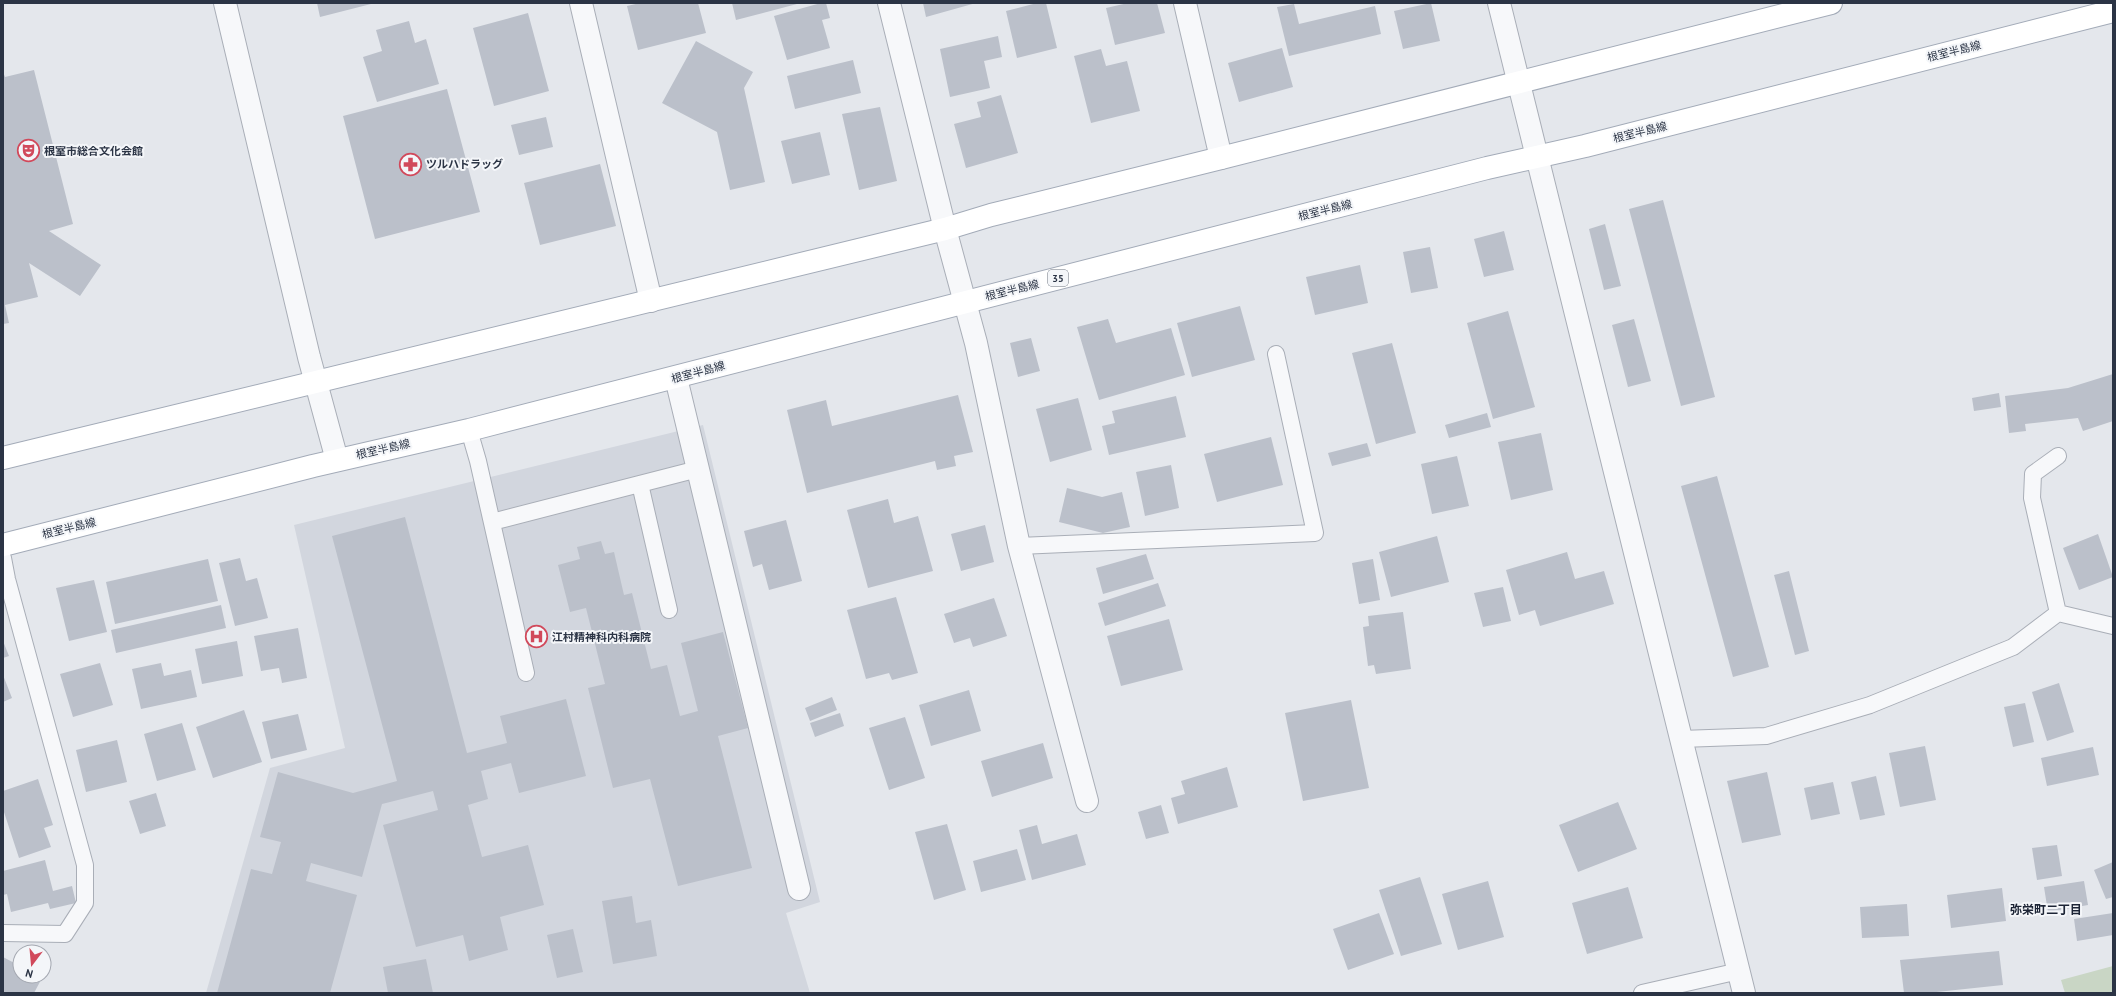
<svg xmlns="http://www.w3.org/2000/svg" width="2116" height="996" viewBox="0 0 2116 996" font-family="'PT Sans','Noto Sans JP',sans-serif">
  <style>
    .built { fill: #d2d6de }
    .green { fill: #c9d6c5 }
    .building { fill: #bbc0ca }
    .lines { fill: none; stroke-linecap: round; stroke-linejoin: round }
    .service-casing { stroke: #a9aeb7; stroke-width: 18 }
    .minor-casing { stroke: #a9aeb7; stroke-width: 24 }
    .tertiary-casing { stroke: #a9aeb7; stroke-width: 24 }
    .primary-casing { stroke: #a3abb8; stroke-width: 24 }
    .service { stroke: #f7f8fa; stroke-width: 16 }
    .minor { stroke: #f7f8fa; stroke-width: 22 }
    .tertiary { stroke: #f7f8fa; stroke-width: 22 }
    .primary { stroke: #fff; stroke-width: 22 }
    .labels { text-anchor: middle; stroke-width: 4; stroke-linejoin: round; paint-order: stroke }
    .shield { fill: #f4f6f9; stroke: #676e7b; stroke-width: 1 }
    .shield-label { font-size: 10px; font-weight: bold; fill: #2b3445 }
    .street-label { font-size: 11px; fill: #2b3445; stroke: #f4f6f9 }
    .poi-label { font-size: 11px; font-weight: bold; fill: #2b3445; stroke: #f4f6f9; text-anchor: start }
    .neighbourhood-label { font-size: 12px; font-weight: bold; fill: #1d2536; stroke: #f4f6f9 }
  </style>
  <rect width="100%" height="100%" fill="#e4e7ec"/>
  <!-- built -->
  <path class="built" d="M 703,425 L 820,902 L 786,913 L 810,993 L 206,993 L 270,768 L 345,748 L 294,525 Z"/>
  <!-- green -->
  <path class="green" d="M 2113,966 L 2113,993 L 2065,993 L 2061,980 Z"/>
  <!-- building -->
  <path class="building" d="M 317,3 L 371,3 L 371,4 L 320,17 Z
    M 640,3 L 698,3 L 706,33 L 638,50 L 627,6 Z
    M 732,3 L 797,3 L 797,4 L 736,20 Z
    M 821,3 L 826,3 L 830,18 L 822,20 L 830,48 L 787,60 L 774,16 Z
    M 923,3 L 976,3 L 926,17 Z
    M 1037,3 L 1046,3 L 1057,48 L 1017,58 L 1006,11 Z
    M 1128,3 L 1157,3 L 1165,33 L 1115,45 L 1106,8 Z
    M 1431,3 L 1440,41 L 1403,49 L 1394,11 Z
    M 1294,4 L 1299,24 L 1375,6 L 1381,34 L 1289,56 L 1277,7 Z
    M 528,13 L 549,91 L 494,106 L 473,28 Z
    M 409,21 L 415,43 L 426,39 L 439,84 L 377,102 L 363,57 L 382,51 L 376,30 Z
    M 998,36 L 1002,57 L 984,61 L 990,88 L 950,97 L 940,49 Z
    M 696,41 L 753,72 L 744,88 L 765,182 L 730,190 L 717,132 L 662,103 Z
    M 1282,48 L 1293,87 L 1239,102 L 1228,63 Z
    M 1101,49 L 1106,66 L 1127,61 L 1140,111 L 1091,123 L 1074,56 Z
    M 853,60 L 861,93 L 795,109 L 787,76 Z
    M 34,70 L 73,224 L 49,231 L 101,265 L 80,296 L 29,263 L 38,297 L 5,305 L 9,323 L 3,324 L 3,72 L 5,77 Z
    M 447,89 L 480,212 L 375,239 L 343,116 Z
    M 1001,95 L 1018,153 L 966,168 L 954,124 L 981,117 L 977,102 Z
    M 880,107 L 897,181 L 859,190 L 842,114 Z
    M 546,117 L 553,147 L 519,155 L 511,125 Z
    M 820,132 L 830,175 L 792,184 L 781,141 Z
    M 600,164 L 616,226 L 540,245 L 524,183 Z
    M 1663,200 L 1715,397 L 1681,406 L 1629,209 Z
    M 1605,224 L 1621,286 L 1604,290 L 1589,229 Z
    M 1504,231 L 1514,270 L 1484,277 L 1474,239 Z
    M 1430,247 L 1438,288 L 1411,293 L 1403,252 Z
    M 1360,265 L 1368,303 L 1315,315 L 1306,277 Z
    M 1240,306 L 1255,360 L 1192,377 L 1177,323 Z
    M 1508,311 L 1535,407 L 1493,419 L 1467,323 Z
    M 1108,319 L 1116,343 L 1171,328 L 1185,375 L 1099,400 L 1077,327 Z
    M 1634,319 L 1651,381 L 1628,387 L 1612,325 Z
    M 1031,338 L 1040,371 L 1018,377 L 1010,343 Z
    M 1392,343 L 1416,433 L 1376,444 L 1352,353 Z
    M 2113,374 L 2113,421 L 2083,431 L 2078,418 L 2025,424 L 2026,431 L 2009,433 L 2005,396 L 2068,388 Z
    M 1999,393 L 2001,407 L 1974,411 L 1972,398 Z
    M 958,395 L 973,452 L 954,456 L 956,466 L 937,470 L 935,461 L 807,493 L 787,410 L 826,400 L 832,426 Z
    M 1176,396 L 1186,437 L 1109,455 L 1102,426 L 1115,423 L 1112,411 Z
    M 1078,398 L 1092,450 L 1050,462 L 1036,409 Z
    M 1487,413 L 1491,427 L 1449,438 L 1445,425 Z
    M 1541,433 L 1553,490 L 1511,500 L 1498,442 Z
    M 1271,437 L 1283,485 L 1217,502 L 1204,454 Z
    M 1367,443 L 1371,456 L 1332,466 L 1328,453 Z
    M 1457,456 L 1469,506 L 1432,514 L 1421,464 Z
    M 1171,465 L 1179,508 L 1145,516 L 1136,472 Z
    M 1717,476 L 1769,667 L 1733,677 L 1681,486 Z
    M 1067,488 L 1102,497 L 1122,492 L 1130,527 L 1103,533 L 1059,522 Z
    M 888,499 L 894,523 L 918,516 L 933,571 L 868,588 L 847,510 Z
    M 405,517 L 467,753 L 507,743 L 500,716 L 566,699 L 586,776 L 519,793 L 511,763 L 481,771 L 488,799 L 468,805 L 482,857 L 528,845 L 544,905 L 500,917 L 508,950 L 469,961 L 463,935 L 416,947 L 383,825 L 438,810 L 433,791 L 402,799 L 382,804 L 362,877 L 311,863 L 306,881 L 357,895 L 330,993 L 217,993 L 251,869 L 272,874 L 281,842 L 260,837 L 278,772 L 353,793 L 397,781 L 332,536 Z
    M 786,520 L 802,581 L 769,590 L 762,564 L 753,567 L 744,531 Z
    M 985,525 L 994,562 L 961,571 L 951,534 Z
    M 2098,534 L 2113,577 L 2079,590 L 2063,548 Z
    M 1437,536 L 1449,582 L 1391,597 L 1379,552 Z
    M 601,541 L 605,554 L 614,552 L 624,595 L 632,593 L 651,669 L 667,665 L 680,716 L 698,711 L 681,643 L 723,632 L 748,728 L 718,736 L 752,868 L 678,886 L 650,779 L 613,788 L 588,688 L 605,684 L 586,608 L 570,612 L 558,565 L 580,559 L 577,547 Z
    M 1567,552 L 1575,579 L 1604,571 L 1614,604 L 1540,626 L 1535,610 L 1519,615 L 1506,570 Z
    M 1146,554 L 1154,579 L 1103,594 L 1096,568 Z
    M 240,558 L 246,581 L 257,578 L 268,618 L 235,626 L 219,563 Z
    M 208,559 L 218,601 L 115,624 L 106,582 Z
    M 1373,559 L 1380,600 L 1359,604 L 1352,563 Z
    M 1789,571 L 1809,651 L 1795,655 L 1774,575 Z
    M 94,580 L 107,632 L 69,641 L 56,588 Z
    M 1158,583 L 1166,606 L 1105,626 L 1098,603 Z
    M 1503,587 L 1511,621 L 1483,627 L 1474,593 Z
    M 896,597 L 918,673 L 892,680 L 889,673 L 866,679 L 847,610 Z
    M 994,598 L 1007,636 L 973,647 L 970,638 L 954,643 L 944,614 Z
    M 221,605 L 226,628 L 116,653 L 111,630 Z
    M 1403,612 L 1411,669 L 1376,674 L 1374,665 L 1368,666 L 1363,627 L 1369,626 L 1368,616 Z
    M 1169,619 L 1183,670 L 1121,686 L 1107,636 Z
    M 298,628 L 307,678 L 282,683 L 279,668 L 261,671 L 254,636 Z
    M 3,641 L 9,656 L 3,658 Z
    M 237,641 L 243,676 L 202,684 L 195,649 Z
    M 100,663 L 113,705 L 73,717 L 60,674 Z
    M 161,663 L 164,676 L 191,670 L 197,697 L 141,709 L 132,669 Z
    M 3,675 L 12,698 L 3,702 Z
    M 2059,683 L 2074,732 L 2047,741 L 2032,692 Z
    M 969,690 L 981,731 L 931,746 L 919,705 Z
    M 832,697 L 837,710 L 810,721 L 805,708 Z
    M 1351,700 L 1369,788 L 1303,801 L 1285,713 Z
    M 2025,703 L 2034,742 L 2013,747 L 2004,707 Z
    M 244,710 L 262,762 L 213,778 L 196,727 Z
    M 840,713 L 844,726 L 815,737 L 810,723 Z
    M 298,714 L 307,750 L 271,759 L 262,722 Z
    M 905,717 L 925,778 L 889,790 L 869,728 Z
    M 182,723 L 196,770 L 157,781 L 144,734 Z
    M 117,740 L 127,782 L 86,792 L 76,750 Z
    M 1043,743 L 1053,778 L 992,797 L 981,761 Z
    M 1925,746 L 1936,800 L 1900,807 L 1889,753 Z
    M 2093,747 L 2099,775 L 2047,786 L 2041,758 Z
    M 1227,767 L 1238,807 L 1178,824 L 1171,798 L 1185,794 L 1181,781 Z
    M 1767,772 L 1781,835 L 1742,843 L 1727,781 Z
    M 1876,776 L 1885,815 L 1860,820 L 1851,782 Z
    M 38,779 L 53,825 L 44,828 L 51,847 L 19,858 L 3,809 L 3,791 Z
    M 1833,782 L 1840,814 L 1811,820 L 1804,788 Z
    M 156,793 L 166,826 L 140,834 L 129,801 Z
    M 1618,802 L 1637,849 L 1578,872 L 1559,825 Z
    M 1161,805 L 1169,833 L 1146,839 L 1138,812 Z
    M 947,824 L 966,890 L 934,900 L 915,832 Z
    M 1037,825 L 1042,844 L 1077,834 L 1086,865 L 1032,880 L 1019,830 Z
    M 2057,845 L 2062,876 L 2037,880 L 2032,848 Z
    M 1017,849 L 1026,880 L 981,892 L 973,861 Z
    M 45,860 L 53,891 L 72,886 L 76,903 L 50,909 L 48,903 L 11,912 L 7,894 L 3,895 L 3,871 Z
    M 2113,862 L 2113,897 L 2106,899 L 2094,870 Z
    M 1420,877 L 1442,944 L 1401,956 L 1379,890 Z
    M 1488,881 L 1504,937 L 1458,950 L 1442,894 Z
    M 2084,881 L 2088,905 L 2048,912 L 2044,887 Z
    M 1628,887 L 1643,938 L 1587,954 L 1572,903 Z
    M 2002,888 L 2006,921 L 1951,928 L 1947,895 Z
    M 632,896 L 636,923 L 651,920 L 657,956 L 613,964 L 602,901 Z
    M 1907,904 L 1909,936 L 1862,938 L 1860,907 Z
    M 1379,913 L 1394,954 L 1348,970 L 1333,929 Z
    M 2113,913 L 2113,935 L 2077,941 L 2074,919 Z
    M 573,929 L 583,972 L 557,978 L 547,935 Z
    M 1999,951 L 2003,985 L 1927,993 L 1904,993 L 1900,960 Z
    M 3,957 L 20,966 L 20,976 L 42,978 L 34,993 L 3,993 Z
    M 426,959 L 433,993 L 388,993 L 383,967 Z"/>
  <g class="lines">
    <defs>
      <path id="service" d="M 469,430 L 478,461 L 526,673
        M 640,484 L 669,610
        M 492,522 L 698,469
        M 1019,546 L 1315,533 L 1276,354
        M 3,558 L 7,579 L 85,865 L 85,903 L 65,934 L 3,933
        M 2058,613 L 2113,626
        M 1681,739 L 1766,736 L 1870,705 L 2013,647 L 2058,613 L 2032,498 L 2033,474 L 2058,456
        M 1642,993 L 1739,971"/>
      <path id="minor" d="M 581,3 L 651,301
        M 889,3 L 945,229 L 976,343 L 1019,546 L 1087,801
        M 1185,3 L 1221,158
        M 1499,3 L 1744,993
        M 676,378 L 799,889"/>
      <path id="tertiary" d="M 225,3 L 309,357 L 337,460"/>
      <path id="primary" d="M 3,458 L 945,229 L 991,215 L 1221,158 L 1831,3
        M 3,545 L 313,466 L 469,430 L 1487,168 L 1585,146 L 2113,11"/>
    </defs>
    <!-- service casing -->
    <use href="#service" class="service-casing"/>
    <!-- minor casing -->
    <use href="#minor" class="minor-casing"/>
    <!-- tertiary casing -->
    <use href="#tertiary" class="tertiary-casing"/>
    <!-- primary casing -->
    <use href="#primary" class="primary-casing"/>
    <!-- service -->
    <use href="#service" class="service"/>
    <!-- minor -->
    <use href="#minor" class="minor"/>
    <!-- tertiary -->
    <use href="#tertiary" class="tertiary"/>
    <!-- primary -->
    <use href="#primary" class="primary"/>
  </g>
  <!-- icons -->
  <defs>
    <symbol id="theatre-ring" viewBox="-11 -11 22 22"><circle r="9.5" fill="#f4f6f9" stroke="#d1495b" stroke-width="1.5"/><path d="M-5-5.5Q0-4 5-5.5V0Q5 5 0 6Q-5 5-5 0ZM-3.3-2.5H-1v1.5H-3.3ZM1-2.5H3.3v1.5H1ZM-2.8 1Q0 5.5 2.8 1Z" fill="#d1495b"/></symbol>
    <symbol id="pharmacy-ring" viewBox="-11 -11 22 22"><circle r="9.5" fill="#f4f6f9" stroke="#d1495b" stroke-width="1.5"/><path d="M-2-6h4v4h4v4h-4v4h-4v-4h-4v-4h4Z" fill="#d1495b"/></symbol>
    <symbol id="hospital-ring" viewBox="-11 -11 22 22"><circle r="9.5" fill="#f4f6f9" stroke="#d1495b" stroke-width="1.5"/><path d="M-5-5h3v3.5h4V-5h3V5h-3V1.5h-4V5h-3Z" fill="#d1495b"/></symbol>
  </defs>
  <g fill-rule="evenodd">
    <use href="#theatre-ring" x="16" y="138" width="25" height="25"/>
    <use href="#pharmacy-ring" x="398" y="152" width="25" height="25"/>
    <use href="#hospital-ring" x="524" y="624" width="25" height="25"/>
  </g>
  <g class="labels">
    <!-- shield labels -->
    <rect class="shield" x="1048" y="270" width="20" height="16" rx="3"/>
    <g class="shield-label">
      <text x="1058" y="282">35</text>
    </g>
    <!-- street labels -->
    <g class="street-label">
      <text transform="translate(1954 51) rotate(-14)" y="4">根室半島線</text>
      <text transform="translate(1640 132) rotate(-14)" y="4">根室半島線</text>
      <text transform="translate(1325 210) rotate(-14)" y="4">根室半島線</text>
      <text transform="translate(1012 290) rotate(-14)" y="4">根室半島線</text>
      <text transform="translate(698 372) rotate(-15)" y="4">根室半島線</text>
      <text transform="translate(383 449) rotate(-13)" y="4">根室半島線</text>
      <text transform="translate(69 528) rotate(-14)" y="4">根室半島線</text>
    </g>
    <!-- poi labels -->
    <g class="poi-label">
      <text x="44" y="155">根室市総合文化会館</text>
      <text x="426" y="168">ツルハドラッグ</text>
      <text x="552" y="641">江村精神科内科病院</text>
    </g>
    <!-- neighbourhood labels -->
    <g class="neighbourhood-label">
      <text x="2046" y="914">弥栄町二丁目</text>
    </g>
  </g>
  <!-- border -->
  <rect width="2116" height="996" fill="none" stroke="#2b3445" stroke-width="8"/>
  <!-- north arrow -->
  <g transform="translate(32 964) rotate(196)"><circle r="19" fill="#f4f6f9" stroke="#a4a8b1"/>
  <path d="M0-3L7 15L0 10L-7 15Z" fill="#d1495b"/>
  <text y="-6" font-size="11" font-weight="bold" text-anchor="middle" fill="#2b3445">N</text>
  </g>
</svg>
